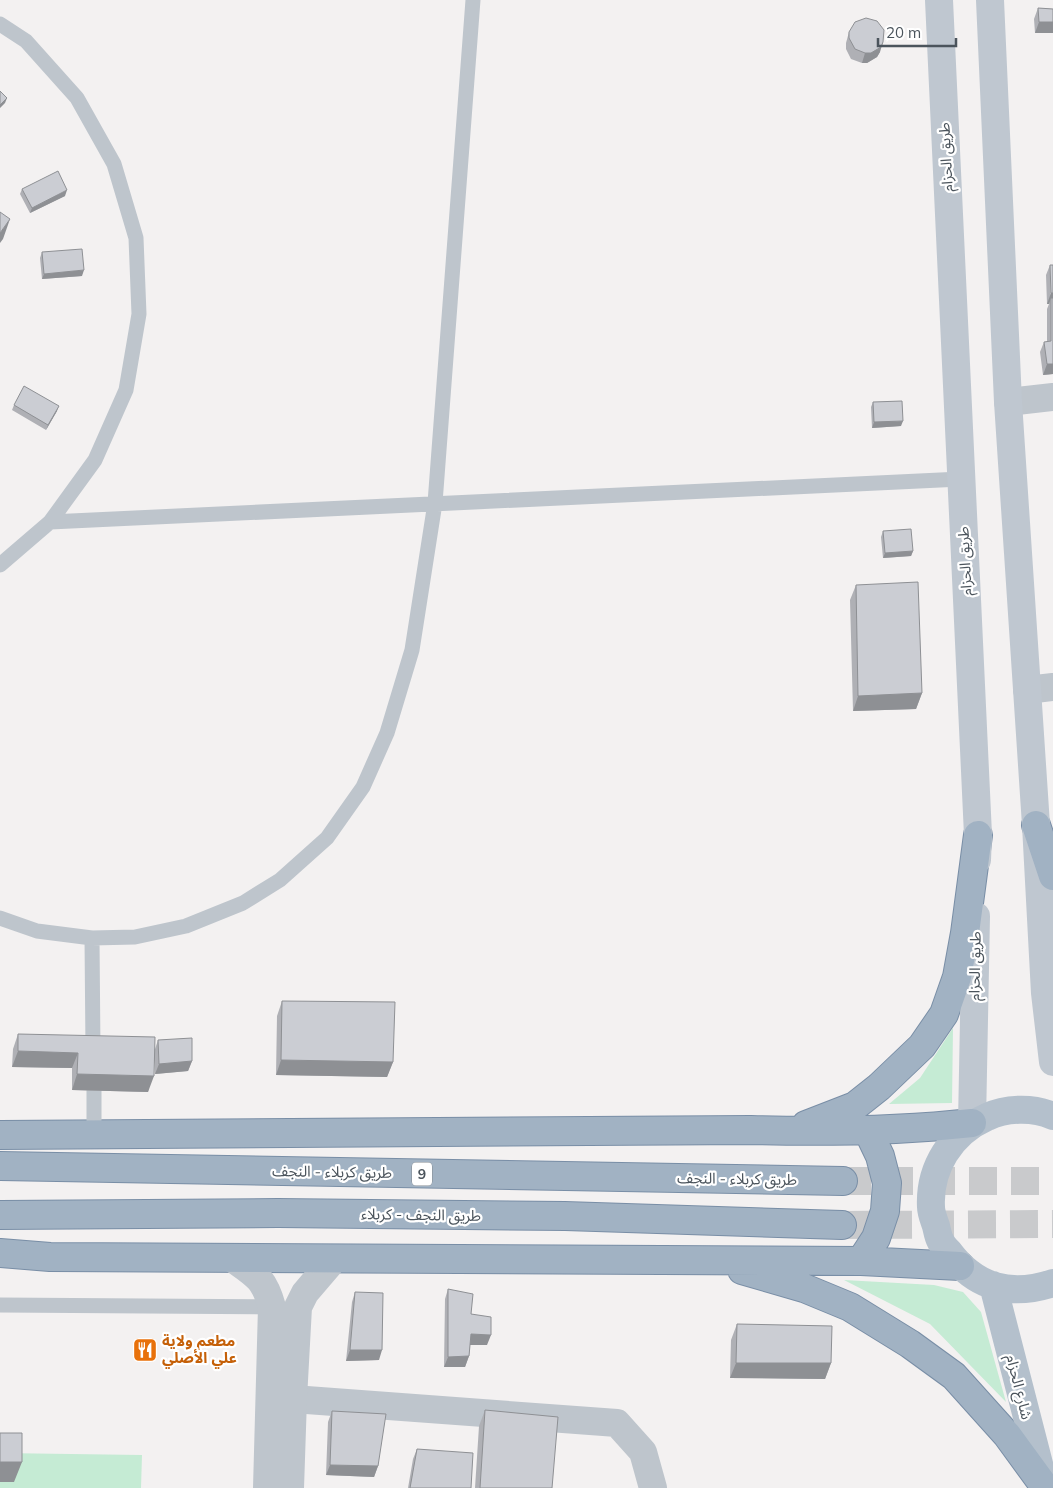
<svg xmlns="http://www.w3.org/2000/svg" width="1053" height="1488" viewBox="0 0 1053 1488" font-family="Mulish,'Noto Sans Arabic',sans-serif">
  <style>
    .green { fill: #c5ebd4 }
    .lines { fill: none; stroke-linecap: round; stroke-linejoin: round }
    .trunk-tunnel { stroke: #c9cacc; stroke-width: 28; stroke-dasharray: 28 14; stroke-linecap: butt }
    .trunk-casing { stroke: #798ea6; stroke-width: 30 }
    .service { stroke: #bec5cc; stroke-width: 15 }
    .minor { stroke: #bec5cc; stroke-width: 28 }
    .tertiary { stroke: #bec5cc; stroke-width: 28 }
    .secondary { stroke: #bfc7d0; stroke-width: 28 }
    .primary { stroke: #b4c0cc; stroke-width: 28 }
    .trunk { stroke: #a1b2c3; stroke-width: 28 }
    .wall { fill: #afb0b5 }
    .shaded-wall { fill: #8e9094 }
    .building { fill: #cbcdd3; stroke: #8e9094 }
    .labels { text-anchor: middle; stroke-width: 4.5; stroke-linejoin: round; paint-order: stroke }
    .shield { fill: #fff; stroke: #81878d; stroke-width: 1 }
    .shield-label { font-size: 14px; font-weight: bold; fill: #4b545c }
    .street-label { font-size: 15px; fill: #4b545c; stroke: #fff }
    .food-label { font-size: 15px; font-weight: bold; fill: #c56008; stroke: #fff; text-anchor: start }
  </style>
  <rect width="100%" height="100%" fill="#f3f1f1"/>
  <!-- green -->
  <path class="green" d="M 953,1028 L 952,1103 L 889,1104 L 920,1078 Z
    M 844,1280 L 934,1285 L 963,1292 L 981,1312 L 1006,1402 L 930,1324 Z
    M 0,1453 L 142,1455 L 141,1488 L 0,1488 Z"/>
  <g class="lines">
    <!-- trunk-tunnel -->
    <path class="trunk-tunnel" d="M 843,1181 L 1053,1181
      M 842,1225 L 1053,1224"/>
    <defs>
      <path id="trunk" d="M 1036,825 L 1053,876
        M 806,1125 L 855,1106 L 879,1087 L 922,1046 L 944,1014 L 957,977 L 965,933 L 978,835
        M 0,1135 L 751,1130 C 825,1132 898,1131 972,1123
        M 0,1166 L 843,1181
        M 0,1215 L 278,1213 L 565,1216 L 842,1225
        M 0,1253 L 50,1257 L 861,1261 L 960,1266
        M 861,1261 L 876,1238 L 885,1211 L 887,1183 L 880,1156 L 868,1131
        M 742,1270 L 804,1288 L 850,1307 L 910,1344 L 954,1376 L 1007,1435 L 1045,1487"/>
    </defs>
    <!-- trunk casing -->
    <use href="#trunk" class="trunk-casing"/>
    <!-- service -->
    <path class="service" d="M 0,24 L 26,41 L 77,98 L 114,164 L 136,238 L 139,314 L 126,390 L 95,460 L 50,522 L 0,565
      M 50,522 L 961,479
      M 0,918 L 37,931 L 92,938 L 135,937 L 186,926 L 243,903 L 280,880 L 327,838 L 363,787 L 387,733 L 412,650 L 435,503 L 473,0
      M 92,938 L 93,1051
      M 94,1090 L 94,1135
      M 0,1305 L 278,1307"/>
    <!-- minor -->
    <path class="minor" d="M 1008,402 L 1053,397
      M 1027,690 L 1053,687
      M 270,1399 L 293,1399 L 617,1423 L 643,1452 L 653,1488"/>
    <!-- tertiary -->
    <path class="tertiary" d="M 232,1258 C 256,1275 264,1278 272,1307 L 267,1488
      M 290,1488 L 293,1399 L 298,1307 L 305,1293 L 334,1259"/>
    <!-- secondary -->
    <path class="secondary" d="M 939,0 L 978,835 L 977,860
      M 990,0 L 1008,402 L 1036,825 L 1045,993 L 1053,1062
      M 972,1123 L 976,916"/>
    <!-- primary -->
    <path class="primary" d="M 1053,1116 C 1033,1107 1006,1108 987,1117 C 951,1133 929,1168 931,1207 C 931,1213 934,1220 936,1226 C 937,1230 938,1236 940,1240 C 942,1245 946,1249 949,1252 C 976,1288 1011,1297 1053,1283
      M 993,1285 L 1045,1487"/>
    <!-- trunk -->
    <use href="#trunk" class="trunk"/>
  </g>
  <!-- wall -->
  <path class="wall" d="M 1038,8 L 1053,9 L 1053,33 L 1035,33 L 1034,19 Z
    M 849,32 L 880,52 L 877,57 L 867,63 L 862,63 L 851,59 L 846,49 L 846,43 Z
    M 22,189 L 65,196 L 30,213 L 20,194 Z
    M 42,252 L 82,276 L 42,279 L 40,258 Z
    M 1050,265 L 1053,374 L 1043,375 L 1040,352 L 1044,342 L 1047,342 L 1047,309 L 1049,304 L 1047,304 L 1046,275 Z
    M 873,402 L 901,426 L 872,428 L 871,407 Z
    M 14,405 L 57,411 L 46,430 L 12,410 Z
    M 883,531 L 913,551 L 911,556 L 883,558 L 881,537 Z
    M 856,585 L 922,693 L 916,709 L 853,711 L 850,600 Z
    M 282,1001 L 393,1062 L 387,1077 L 276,1075 L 277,1016 Z
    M 18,1034 L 155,1049 L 158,1040 L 192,1061 L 188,1071 L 155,1074 L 155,1059 L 148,1092 L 72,1090 L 72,1068 L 12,1067 L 13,1049 Z
    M 448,1289 L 471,1314 L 487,1345 L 470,1345 L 469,1356 L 465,1367 L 444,1367 L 445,1299 Z
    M 355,1292 L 379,1360 L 346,1361 L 352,1302 Z
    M 737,1324 L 831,1363 L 825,1379 L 730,1378 L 731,1340 Z
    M 485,1410 L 552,1488 L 475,1488 L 479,1426 Z
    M 332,1411 L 378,1466 L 374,1477 L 326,1475 L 328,1422 Z
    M 417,1449 L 471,1488 L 408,1488 L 413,1459 Z"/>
  <!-- shaded-wall -->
  <path class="shaded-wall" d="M 1039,22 L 1053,22 L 1053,33 L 1035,33 Z
    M 883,42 L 880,52 L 877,57 L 867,63 L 862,63 L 865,53 Z
    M 7,98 L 5,103 L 0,108 L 0,105 Z
    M 67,190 L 65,196 L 30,213 L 32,208 Z
    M 10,219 L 3,239 L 0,243 L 0,233 Z
    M 84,270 L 82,276 L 42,279 L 44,274 Z
    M 1051,293 L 1053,293 L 1053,304 L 1051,298 L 1049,304 L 1047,304 Z
    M 1047,364 L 1053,364 L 1053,374 L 1043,375 Z
    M 59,406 L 57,411 L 46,430 L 48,425 Z
    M 903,421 L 901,426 L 872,428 L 874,422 Z
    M 913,551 L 911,556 L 883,558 L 885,553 Z
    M 922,693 L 916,709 L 853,711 L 858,696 Z
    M 18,1051 L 78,1053 L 72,1068 L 12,1067 Z
    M 281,1060 L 393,1062 L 387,1077 L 276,1075 Z
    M 192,1061 L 188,1071 L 155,1074 L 159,1064 Z
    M 77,1074 L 154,1076 L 148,1092 L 72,1090 Z
    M 471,1334 L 491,1335 L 487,1345 L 467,1345 Z
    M 350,1350 L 382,1350 L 379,1360 L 346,1361 Z
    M 469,1356 L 465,1367 L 444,1367 L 448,1357 Z
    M 736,1363 L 831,1363 L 825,1379 L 730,1378 Z
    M 0,1462 L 22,1462 L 14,1482 L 0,1482 Z
    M 330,1465 L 378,1466 L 374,1477 L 326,1475 Z"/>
  <!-- building -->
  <path class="building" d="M 1038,8 L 1053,9 L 1053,22 L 1039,22 Z
    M 866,18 L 877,21 L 884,30 L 883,42 L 881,47 L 871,53 L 865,53 L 855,49 L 849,38 L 849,32 L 855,22 Z
    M 0,91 L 7,98 L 0,105 Z
    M 58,171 L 67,190 L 32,208 L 22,189 Z
    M 0,212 L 10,219 L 0,233 Z
    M 82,249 L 84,270 L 44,274 L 42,252 Z
    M 1050,265 L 1053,265 L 1053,293 L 1051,293 Z
    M 1051,298 L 1053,298 L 1053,364 L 1047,364 L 1044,342 L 1051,341 Z
    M 24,386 L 59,406 L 48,425 L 14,405 Z
    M 902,401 L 903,421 L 874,422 L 873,402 Z
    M 911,529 L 913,551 L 885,553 L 883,531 Z
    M 918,582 L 922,693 L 858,696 L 856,585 Z
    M 282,1001 L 395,1002 L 393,1062 L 281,1060 Z
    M 18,1034 L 155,1037 L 154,1076 L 77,1074 L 78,1053 L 18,1051 Z
    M 192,1038 L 192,1061 L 159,1064 L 158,1040 Z
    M 448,1289 L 473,1294 L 471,1314 L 491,1317 L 491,1335 L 471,1334 L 469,1356 L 448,1357 Z
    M 355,1292 L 383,1293 L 382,1350 L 350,1350 Z
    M 737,1324 L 832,1326 L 831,1363 L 736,1363 Z
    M 485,1410 L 558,1417 L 552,1488 L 480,1488 Z
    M 332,1411 L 386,1414 L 378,1466 L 330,1465 Z
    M 0,1433 L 22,1433 L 22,1462 L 0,1462 Z
    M 417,1449 L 473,1453 L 471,1488 L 410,1488 Z"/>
  <!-- icons -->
  <defs>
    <symbol id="restaurant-square" viewBox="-11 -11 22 22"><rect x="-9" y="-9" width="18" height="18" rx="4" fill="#e8710a" stroke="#fff"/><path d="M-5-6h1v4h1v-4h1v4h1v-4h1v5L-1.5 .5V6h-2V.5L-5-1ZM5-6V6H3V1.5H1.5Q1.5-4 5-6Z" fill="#fff"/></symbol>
  </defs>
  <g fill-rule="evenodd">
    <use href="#restaurant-square" x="131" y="1336" width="28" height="28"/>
  </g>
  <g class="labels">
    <!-- shield labels -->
    <rect class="shield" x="412" y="1162.5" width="20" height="23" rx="4"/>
    <g class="shield-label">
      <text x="422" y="1179">9</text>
    </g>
    <!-- street labels -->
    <g class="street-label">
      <text transform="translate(946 157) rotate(-93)" y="5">طريق الحزام</text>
      <text transform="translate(965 561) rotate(-93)" y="5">طريق الحزام</text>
      <text transform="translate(975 966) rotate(-89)" y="5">طريق الحزام</text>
      <text transform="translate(332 1172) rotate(1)" y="5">طريق کربلاء - النجف</text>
      <text transform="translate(737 1179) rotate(1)" y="5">طريق کربلاء - النجف</text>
      <text transform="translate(421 1215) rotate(1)" y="5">طريق النجف - کربلاء</text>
      <text transform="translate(1019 1387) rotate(76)" y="5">شارع الحزام</text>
    </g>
    <!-- food labels -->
    <g class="food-label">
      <text x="162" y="1346">مطعم ولاية<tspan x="162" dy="17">علي الأصلي</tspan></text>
    </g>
  </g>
  <!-- scale -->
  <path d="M878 38v8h78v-8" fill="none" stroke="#4b545c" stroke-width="2.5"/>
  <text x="886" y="38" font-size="15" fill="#4b545c" stroke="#ffffff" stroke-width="4" paint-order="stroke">20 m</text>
</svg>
